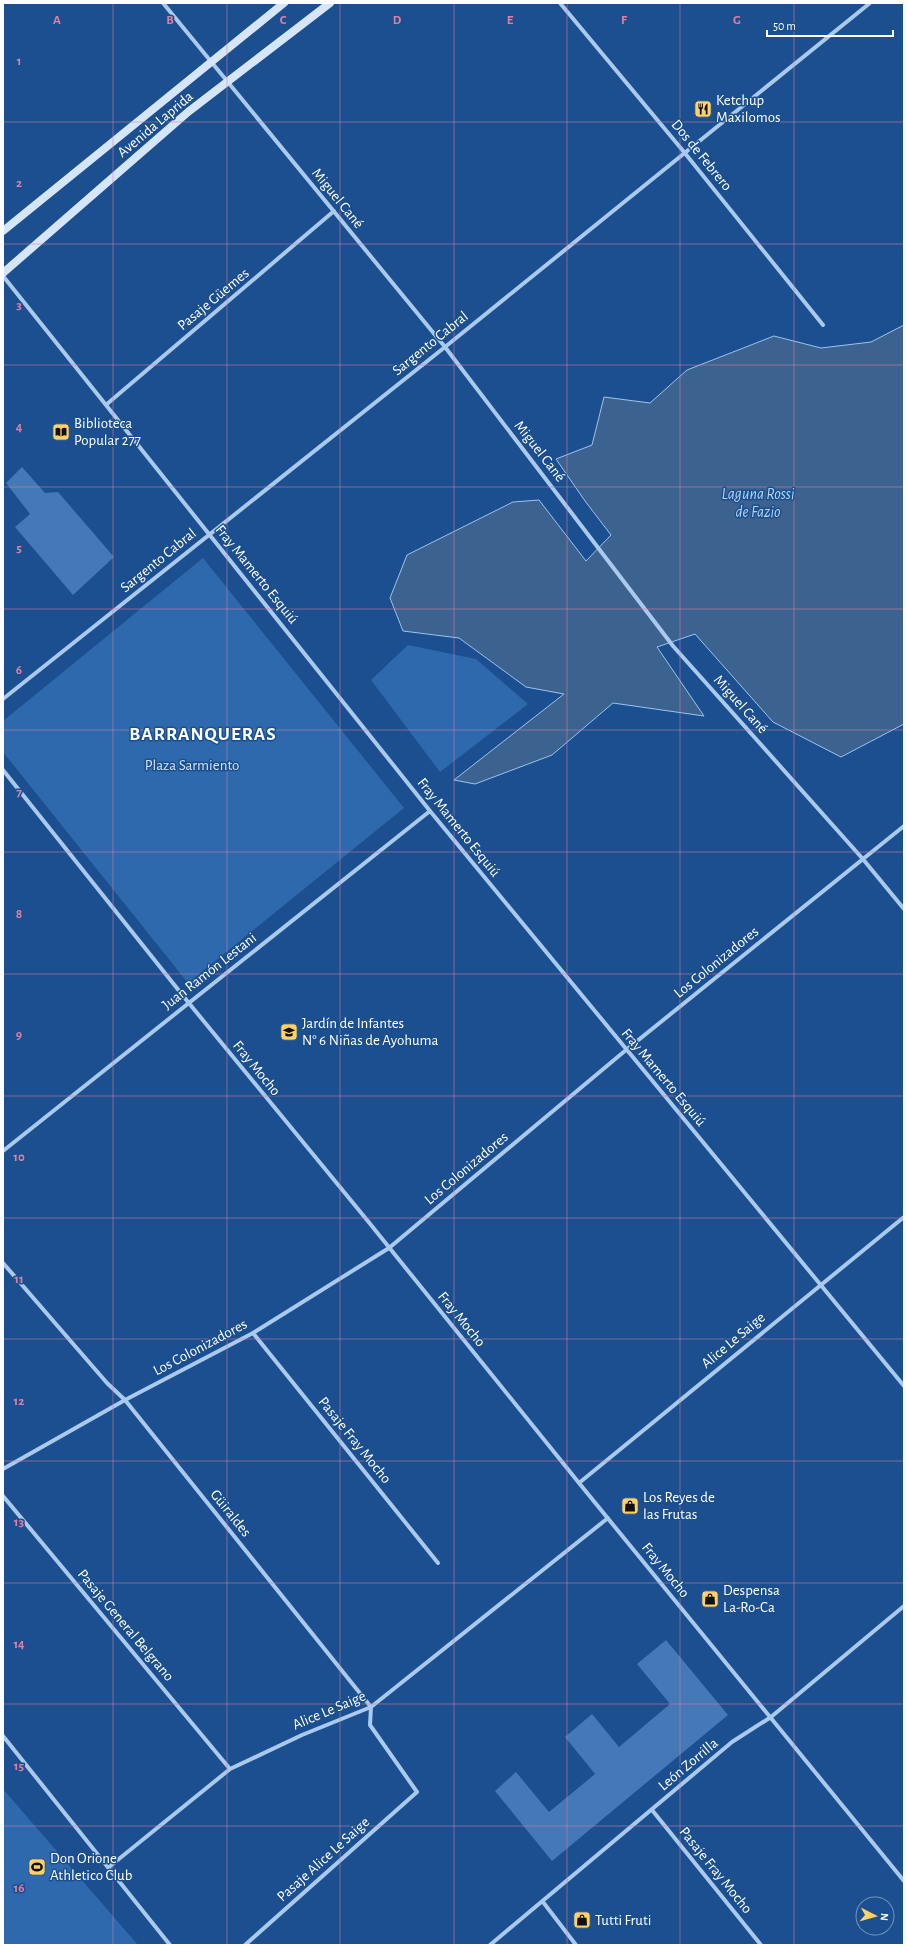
<svg xmlns="http://www.w3.org/2000/svg" width="907" height="1948" viewBox="0 0 907 1948" font-family="'Alegreya Sans',sans-serif">
  <style>
    .green { fill: #2e69ad }
    .water { fill: #3c6290; stroke: #9cc4f0 }
    .building { fill: #4478b7 }
    .lines { fill: none; stroke-linecap: round; stroke-linejoin: round }
    .street { stroke: #a9c9ee; stroke-width: 4 }
    .secondary { stroke: #d6e6fa; stroke-width: 8 }
    .grid { fill: none; stroke: #dd80a5; stroke-width: 1; stroke-opacity: 0.55 }
    .labels { text-anchor: middle; stroke-width: 3; stroke-linejoin: round; paint-order: stroke }
    .poi-label { font-size: 15px; fill: #fff; stroke: #1b4f8f; text-anchor: start }
    .street-label { font-size: 15px; fill: #fff; stroke: #1b4f8f }
    .park-label { font-size: 15px; fill: #cfe3fa; stroke: #1b4f8f }
    .water-label { font-size: 16px; font-style: italic; fill: #b5d3f5; stroke: #1b4f8f }
    .district-label { font-size: 19px; font-weight: bold; letter-spacing: 1px; fill: #fff; stroke: #1b4f8f }
    .grid-label { font-size: 13px; text-anchor: middle; font-weight: bold; fill: #dd80a5; stroke: #1b4f8f; stroke-width: 3; stroke-linejoin: round; paint-order: stroke }
  </style>
  <rect width="100%" height="100%" fill="#1b4f8f"/>
  <!-- green -->
  <path class="green" d="M 203,558 L 404,808 L 188,983 L 3,752 L 3,721 Z
    M 408,645 L 476,659 L 528,704 L 440,772 L 371,680 Z
    M 3,1789 L 138,1945 L 3,1945 Z"/>
  <!-- water -->
  <path class="water" d="M 904,325 L 904,724 L 841,757 L 773,722 L 695,634 L 657,647 L 704,716 L 613,703 L 552,755 L 475,784 L 454,780 L 564,694 L 526,687 L 459,638 L 403,631 L 390,598 L 407,555 L 513,502 L 539,500 L 586,561 L 611,535 L 585,501 L 556,459 L 592,445 L 604,397 L 650,403 L 687,370 L 774,336 L 821,348 L 871,342 Z"/>
  <!-- building -->
  <path class="building" d="M 22,467 L 45,493 L 58,492 L 114,557 L 73,595 L 15,527 L 30,514 L 6,483 Z
    M 666,1640 L 728,1715 L 552,1861 L 495,1791 L 516,1772 L 549,1812 L 595,1774 L 565,1737 L 592,1714 L 619,1747 L 670,1704 L 637,1664 Z"/>
  <g class="lines">
    <!-- street -->
    <path class="street" d="M 163,3 L 445,347 L 673,646 L 862,858 L 904,909
      M 560,3 L 684,152 L 823,325
      M 3,276 L 430,811 L 904,1386
      M 107,404 L 334,211
      M 3,699 L 445,347 L 870,3
      M 3,770 L 188,1002 L 367,1220 L 579,1483 L 904,1881
      M 3,1151 L 430,811
      M 3,1263 L 107,1383 L 125,1400 L 371,1707 L 370,1725 L 417,1792 L 245,1945
      M 253,1333 L 438,1563
      M 3,1469 L 125,1400 L 253,1333 L 389,1248 L 626,1050 L 904,826
      M 579,1483 L 904,1217
      M 3,1496 L 230,1769
      M 3,1736 L 170,1945
      M 652,1810 L 761,1945
      M 109,1867 L 230,1769 L 302,1735 L 371,1707 L 608,1518
      M 543,1902 L 576,1945
      M 490,1945 L 732,1742 L 771,1717 L 904,1606"/>
    <!-- secondary -->
    <path class="secondary" d="M 3,231 L 284,3
      M 3,273 L 188,112 L 330,3"/>
  </g>
  <!-- grid -->
  <path class="grid" d="M 113,3 L 113,1945M 227,3 L 227,1945M 340,3 L 340,1945M 454,3 L 454,1945M 567,3 L 567,1945M 680,3 L 680,1945M 794,3 L 794,1945M 3,122 L 904,122M 3,244 L 904,244M 3,365 L 904,365M 3,487 L 904,487M 3,609 L 904,609M 3,730 L 904,730M 3,852 L 904,852M 3,974 L 904,974M 3,1096 L 904,1096M 3,1218 L 904,1218M 3,1339 L 904,1339M 3,1461 L 904,1461M 3,1583 L 904,1583M 3,1704 L 904,1704M 3,1826 L 904,1826"/>
  <!-- icons -->
  <defs>
    <symbol id="restaurant-square" viewBox="-11 -11 22 22"><rect x="-9" y="-9" width="18" height="18" rx="4" fill="#ffd166" stroke="#1b4f8f"/><path d="M-5-6h1v4h1v-4h1v4h1v-4h1v5L-1.5 .5V6h-2V.5L-5-1ZM5-6V6H3V1.5H1.5Q1.5-4 5-6Z" fill="#111"/></symbol>
    <symbol id="library-square" viewBox="-11 -11 22 22"><rect x="-9" y="-9" width="18" height="18" rx="4" fill="#ffd166" stroke="#1b4f8f"/><path d="M-6-4Q-3-5.5-.7-3.5V5Q-3 3-6 4ZM6-4Q3-5.5 .7-3.5V5Q3 3 6 4Z" fill="#111"/></symbol>
    <symbol id="school-square" viewBox="-11 -11 22 22"><rect x="-9" y="-9" width="18" height="18" rx="4" fill="#ffd166" stroke="#1b4f8f"/><path d="M0-5L7-2L0 1L-7-2ZM-4 1L0 2.5L4 1V4Q0 6-4 4Z" fill="#111"/></symbol>
    <symbol id="shop-square" viewBox="-11 -11 22 22"><rect x="-9" y="-9" width="18" height="18" rx="4" fill="#ffd166" stroke="#1b4f8f"/><path d="M-5-2.5h2.3a2.7 3.5 0 0 1 5.4 0H5L5.5 6h-11ZM-1.5-2.5h3a1.5 2.3 0 0 0-3 0Z" fill="#111"/></symbol>
    <symbol id="stadium-square" viewBox="-11 -11 22 22"><rect x="-9" y="-9" width="18" height="18" rx="4" fill="#ffd166" stroke="#1b4f8f"/><path d="M0-5a6.5 5 0 1 0 0 10a6.5 5 0 1 0 0-10ZM-3.5-1.8h7v3.6h-7Z" fill="#111"/></symbol>
  </defs>
  <g fill-rule="evenodd">
    <use href="#restaurant-square" x="693" y="99" width="20" height="20"/>
    <use href="#library-square" x="51" y="422" width="20" height="20"/>
    <use href="#school-square" x="279" y="1022" width="20" height="20"/>
    <use href="#shop-square" x="620" y="1496" width="20" height="20"/>
    <use href="#shop-square" x="700" y="1589" width="20" height="20"/>
    <use href="#stadium-square" x="27" y="1857" width="20" height="20"/>
    <use href="#shop-square" x="572" y="1910" width="20" height="20"/>
  </g>
  <g class="labels">
    <!-- poi labels -->
    <g class="poi-label">
      <text x="716" y="105">Ketchup<tspan x="716" dy="17">Maxilomos</tspan></text>
      <text x="74" y="428">Biblioteca<tspan x="74" dy="17">Popular 277</tspan></text>
      <text x="302" y="1028">Jardín de Infantes<tspan x="302" dy="17">N° 6 Niñas de Ayohuma</tspan></text>
      <text x="643" y="1502">Los Reyes de<tspan x="643" dy="17">las Frutas</tspan></text>
      <text x="723" y="1595">Despensa<tspan x="723" dy="17">La-Ro-Ca</tspan></text>
      <text x="50" y="1863">Don Orione<tspan x="50" dy="17">Athletico Club</tspan></text>
      <text x="595" y="1925">Tutti Fruti</text>
    </g>
    <!-- street labels -->
    <g class="street-label">
      <text transform="translate(155 124) rotate(-40)" y="5">Avenida Laprida</text>
      <text transform="translate(702 155) rotate(51)" y="5">Dos de Febrero</text>
      <text transform="translate(338 198) rotate(51)" y="5">Miguel Cané</text>
      <text transform="translate(213 299) rotate(-40)" y="5">Pasaje Güemes</text>
      <text transform="translate(430 343) rotate(-39)" y="5">Sargento Cabral</text>
      <text transform="translate(540 451) rotate(52)" y="5">Miguel Cané</text>
      <text transform="translate(158 560) rotate(-39)" y="5">Sargento Cabral</text>
      <text transform="translate(257 574) rotate(51)" y="5">Fray Mamerto Esquiú</text>
      <text transform="translate(741 704) rotate(48)" y="5">Miguel Cané</text>
      <text transform="translate(459 827) rotate(51)" y="5">Fray Mamerto Esquiú</text>
      <text transform="translate(716 962) rotate(-39)" y="5">Los Colonizadores</text>
      <text transform="translate(209 971) rotate(-38)" y="5">Juan Ramón Lestani</text>
      <text transform="translate(257 1068) rotate(51)" y="5">Fray Mocho</text>
      <text transform="translate(664 1077) rotate(50)" y="5">Fray Mamerto Esquiú</text>
      <text transform="translate(466 1168) rotate(-40)" y="5">Los Colonizadores</text>
      <text transform="translate(462 1319) rotate(51)" y="5">Fray Mocho</text>
      <text transform="translate(733 1340) rotate(-40)" y="5">Alice Le Saige</text>
      <text transform="translate(200 1347) rotate(-28)" y="5">Los Colonizadores</text>
      <text transform="translate(355 1440) rotate(51)" y="5">Pasaje Fray Mocho</text>
      <text transform="translate(231 1513) rotate(51)" y="5">Güiraldes</text>
      <text transform="translate(666 1570) rotate(51)" y="5">Fray Mocho</text>
      <text transform="translate(126 1625) rotate(50)" y="5">Pasaje General Belgrano</text>
      <text transform="translate(329 1710) rotate(-23)" y="5">Alice Le Saige</text>
      <text transform="translate(688 1764) rotate(-40)" y="5">León Zorrilla</text>
      <text transform="translate(323 1859) rotate(-42)" y="5">Pasaje Alice Le Saige</text>
      <text transform="translate(716 1870) rotate(51)" y="5">Pasaje Fray Mocho</text>
    </g>
    <!-- park labels -->
    <g class="park-label">
      <text x="192" y="770">Plaza Sarmiento</text>
    </g>
    <!-- water labels -->
    <g class="water-label">
      <text x="758" y="499">Laguna Rossi<tspan x="758" dy="18">de Fazio</tspan></text>
    </g>
    <!-- district labels -->
    <g class="district-label">
      <text x="203" y="740">BARRANQUERAS</text>
    </g>
  </g>
  <g class="grid-label">
    <text x="57" y="24">A</text>
    <text x="170" y="24">B</text>
    <text x="283" y="24">C</text>
    <text x="397" y="24">D</text>
    <text x="510" y="24">E</text>
    <text x="624" y="24">F</text>
    <text x="737" y="24">G</text>
    <text x="19" y="65">1</text>
    <text x="19" y="187">2</text>
    <text x="19" y="309">3</text>
    <text x="19" y="431">4</text>
    <text x="19" y="552">5</text>
    <text x="19" y="674">6</text>
    <text x="19" y="796">7</text>
    <text x="19" y="918">8</text>
    <text x="19" y="1039">9</text>
    <text x="19" y="1161">10</text>
    <text x="19" y="1283">11</text>
    <text x="19" y="1405">12</text>
    <text x="19" y="1526">13</text>
    <text x="19" y="1648">14</text>
    <text x="19" y="1770">15</text>
    <text x="19" y="1892">16</text>
  </g>
  <!-- border -->
  <rect width="907" height="1948" fill="none" stroke="#ffffff" stroke-width="8"/>
  <!-- north arrow -->
  <g transform="translate(875 1916) rotate(96)"><circle r="19" fill="#1b4f8f" stroke="#7695bc"/>
  <path d="M0-3L7 15L0 10L-7 15Z" fill="#ffd166"/>
  <text y="-6" font-size="11" font-weight="bold" text-anchor="middle" fill="#ffffff">N</text>
  </g>
  <!-- scale -->
  <path d="M767 30v6h126v-6" fill="none" stroke="#ffffff" stroke-width="2"/>
  <text x="773" y="30" font-size="12" fill="#ffffff" stroke="#1b4f8f" stroke-width="3" paint-order="stroke">50 m</text>
</svg>
